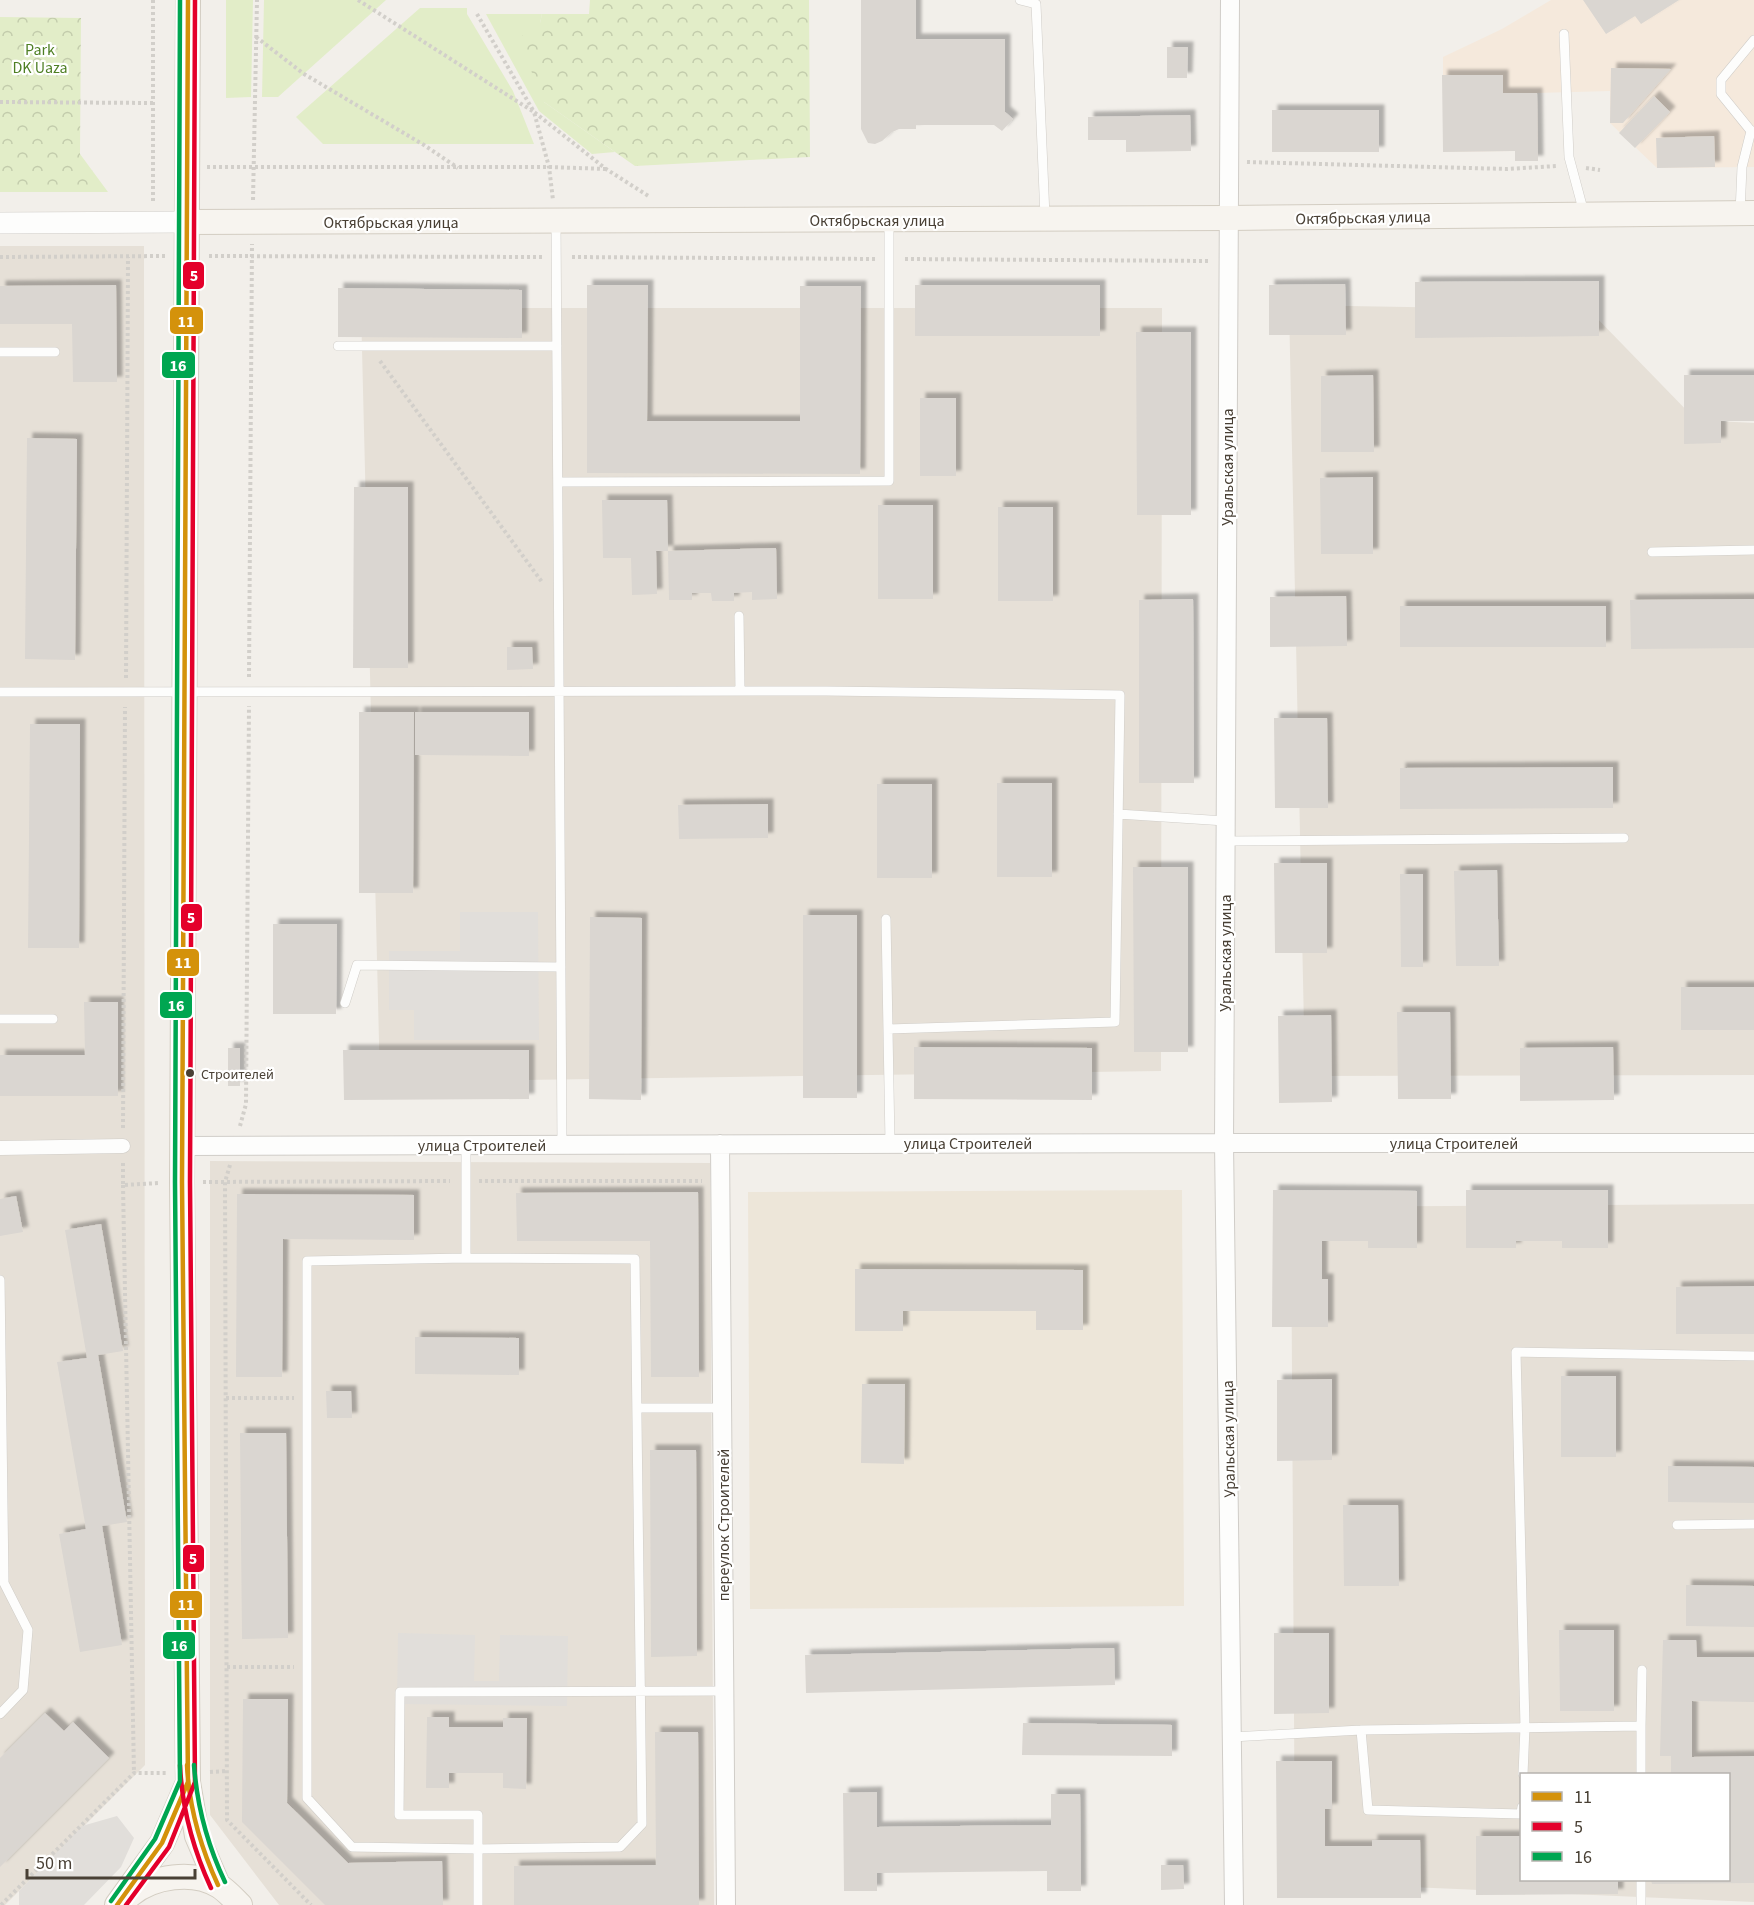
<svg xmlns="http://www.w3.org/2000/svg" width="1754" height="1905" viewBox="0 0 1754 1905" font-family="'Source Sans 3',sans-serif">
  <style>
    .residential { fill: #e6e0d7; fill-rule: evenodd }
    .commercial { fill: #f5e9dc }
    .education { fill: #ede6d9 }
    .green { fill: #e2edc8 }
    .forest { fill: url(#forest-crowns) }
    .parking { fill: #e1deda }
    .building { fill: #dad6d1; filter: url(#shadow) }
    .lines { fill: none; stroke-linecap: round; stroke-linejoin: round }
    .service-casing { stroke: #d0cdc8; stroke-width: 10 }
    .pedestrian-casing { stroke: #d0cdc8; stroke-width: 15 }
    .minor-casing { stroke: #d0cdc8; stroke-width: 20 }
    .tertiary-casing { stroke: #d0cdc8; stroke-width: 22 }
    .secondary-casing { stroke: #d3cdc2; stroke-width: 26 }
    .path { stroke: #d2cfca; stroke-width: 4; stroke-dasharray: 3 3; stroke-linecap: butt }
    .service { stroke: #fdfdfc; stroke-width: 9 }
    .pedestrian { stroke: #fdfdfc; stroke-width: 14 }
    .minor { stroke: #fdfdfc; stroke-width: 18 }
    .tertiary { stroke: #fdfdfc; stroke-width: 21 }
    .secondary { stroke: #f7f4ef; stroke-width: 24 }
    .bus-1-casing { stroke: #fff; stroke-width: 9 }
    .bus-2-casing { stroke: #fff; stroke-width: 9 }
    .bus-3-casing { stroke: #fff; stroke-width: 9 }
    .bus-1 { stroke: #d4920b; stroke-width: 4.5 }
    .bus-2 { stroke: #e4002b; stroke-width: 4.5 }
    .bus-3 { stroke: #00a651; stroke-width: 4.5 }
    .bus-dot { fill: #494035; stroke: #fff; stroke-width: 2 }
    .labels { text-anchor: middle; stroke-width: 4.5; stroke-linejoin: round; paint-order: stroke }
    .bus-label { font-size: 14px; fill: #494035; stroke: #fff; text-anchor: start }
    .park-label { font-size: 16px; fill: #4e7f24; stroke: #fff }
    .street-label { font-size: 16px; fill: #494035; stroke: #fff }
    .line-badge { stroke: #fff; stroke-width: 2 }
    .badge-label { font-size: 16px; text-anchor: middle; font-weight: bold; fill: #fff }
  </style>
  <defs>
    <pattern id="forest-crowns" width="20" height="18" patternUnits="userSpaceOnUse" patternTransform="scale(1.5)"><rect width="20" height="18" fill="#e2edc8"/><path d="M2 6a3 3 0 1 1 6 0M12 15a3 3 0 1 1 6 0" fill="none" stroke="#c3ccac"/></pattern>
    <filter id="shadow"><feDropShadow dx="5.5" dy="-5.5" stdDeviation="1.5" flood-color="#0004"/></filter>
  </defs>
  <rect width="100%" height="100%" fill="#f2efea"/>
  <!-- residential -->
  <path class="residential" d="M 0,246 L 144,246 L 145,1765 L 5,1905 L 0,1905 Z
    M 1289,305 L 1589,310 L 1696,420 L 1754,423 L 1754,1075 L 1305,1076 Z
    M 361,308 L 1162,308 L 1161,1071 L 380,1082 Z
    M 210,1161 L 710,1163 L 714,1905 L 279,1905 L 210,1815 Z
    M 1754,1204 L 1754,1902 L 1295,1882 L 1291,1207 ZM 1522,1774 L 1728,1774 L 1728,1880 L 1522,1880 Z"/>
  <!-- commercial -->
  <path class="commercial" d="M 1551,0 L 1754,0 L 1754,167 L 1657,168 L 1610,123 L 1610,91 L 1537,93 L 1538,161 L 1515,161 L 1515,151 L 1443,152 L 1443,57 L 1502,29 Z"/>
  <!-- education -->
  <path class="education" d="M 1182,1190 L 1184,1606 L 750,1609 L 748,1192 Z"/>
  <!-- green -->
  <path class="green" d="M 226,0 L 253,0 L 251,97 L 226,98 Z
    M 264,0 L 386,0 L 278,97 L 262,97 Z
    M 420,8 L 467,8 L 467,14 L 513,91 L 534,144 L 323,144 L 296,117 Z
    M 486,14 L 542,14 L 540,23 L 544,102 L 615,152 L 592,154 L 539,111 Z"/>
  <!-- forest -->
  <path class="forest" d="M 590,0 L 809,0 L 810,157 L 635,166 L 544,102 L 518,39 L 540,23 L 542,14 L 589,14 Z
    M 0,17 L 81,18 L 80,154 L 108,192 L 0,192 Z"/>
  <!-- parking -->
  <path class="parking" d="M 460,912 L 538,912 L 539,1040 L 414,1040 L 414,1010 L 389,1010 L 389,951 L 460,951 Z
    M 398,1633 L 475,1635 L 474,1681 L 499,1681 L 500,1635 L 568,1636 L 567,1706 L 397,1704 Z
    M 117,1816 L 134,1838 L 121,1867 L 84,1905 L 19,1905 L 19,1891 L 82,1826 Z"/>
  <!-- building -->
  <path class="building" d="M 861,0 L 916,0 L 916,39 L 1005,39 L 1005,112 L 1013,119 L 1002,131 L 994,125 L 916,125 L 916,129 L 899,129 L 892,132 L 882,141 L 875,144 L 868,143 L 861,129 Z
    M 1583,0 L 1679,0 L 1641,24 L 1635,16 L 1606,34 Z
    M 1167,47 L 1188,47 L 1187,78 L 1167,78 Z
    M 1611,68 L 1671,69 L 1623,123 L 1610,123 Z
    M 1442,75 L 1503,75 L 1503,93 L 1537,93 L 1538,161 L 1515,161 L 1515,151 L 1443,152 Z
    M 1654,96 L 1670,112 L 1635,148 L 1619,133 Z
    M 1272,110 L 1379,110 L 1379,152 L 1272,152 Z
    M 1190,115 L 1191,151 L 1126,152 L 1126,140 L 1088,140 L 1088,117 Z
    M 1714,136 L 1715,167 L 1657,168 L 1656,138 Z
    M 1599,281 L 1599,336 L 1415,338 L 1415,282 Z
    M 1345,284 L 1346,335 L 1269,335 L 1269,285 Z
    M 116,285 L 117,382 L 73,382 L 72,324 L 0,324 L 0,286 Z
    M 587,285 L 648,285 L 647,421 L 800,421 L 800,286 L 861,286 L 860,474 L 587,473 Z
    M 915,285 L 1100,285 L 1100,336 L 915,336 Z
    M 338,288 L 522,290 L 522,338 L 338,337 Z
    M 1136,332 L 1191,332 L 1191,515 L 1137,515 Z
    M 1373,375 L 1374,452 L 1321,452 L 1321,376 Z
    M 1684,375 L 1754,375 L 1754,421 L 1721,421 L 1721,443 L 1684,444 Z
    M 920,398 L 956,398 L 956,476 L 920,476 Z
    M 27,438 L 77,439 L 75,660 L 25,659 Z
    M 1373,477 L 1373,554 L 1321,554 L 1320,478 Z
    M 354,487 L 408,487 L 408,668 L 353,668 Z
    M 602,500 L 667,500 L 668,551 L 656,551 L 657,594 L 632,595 L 631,558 L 603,558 Z
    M 878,505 L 933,505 L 933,599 L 878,599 Z
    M 998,507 L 1053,507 L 1053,601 L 998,601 Z
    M 776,548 L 777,599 L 752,600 L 752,592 L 734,593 L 734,601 L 712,601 L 711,593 L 692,593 L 692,600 L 669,600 L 668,551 Z
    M 1346,596 L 1347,646 L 1270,647 L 1270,597 Z
    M 1193,599 L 1194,783 L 1139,783 L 1139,600 Z
    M 1754,599 L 1754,648 L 1631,649 L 1630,600 Z
    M 1400,606 L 1606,606 L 1606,647 L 1400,647 Z
    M 507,647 L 532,647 L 533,669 L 507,670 Z
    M 359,712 L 414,712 L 413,893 L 359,893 Z
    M 415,712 L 529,712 L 529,756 L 415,755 Z
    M 1274,718 L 1327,718 L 1328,808 L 1275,808 Z
    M 30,724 L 80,724 L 79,948 L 28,948 Z
    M 1613,767 L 1613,808 L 1400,809 L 1400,768 Z
    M 997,783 L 1052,783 L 1052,877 L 997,877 Z
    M 877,784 L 932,784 L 932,878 L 877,878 Z
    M 768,804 L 768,838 L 679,839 L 678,805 Z
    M 1274,863 L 1327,863 L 1327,953 L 1275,953 Z
    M 1133,867 L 1188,867 L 1188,1052 L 1134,1052 Z
    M 1497,870 L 1499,966 L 1456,966 L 1454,871 Z
    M 1400,874 L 1423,874 L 1423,967 L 1401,967 Z
    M 803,915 L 857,915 L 857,1098 L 803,1098 Z
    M 590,917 L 642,918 L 641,1100 L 589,1099 Z
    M 273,924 L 337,924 L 336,1014 L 273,1014 Z
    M 1681,987 L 1754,987 L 1754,1030 L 1681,1030 Z
    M 84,1002 L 118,1002 L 118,1096 L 0,1096 L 0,1055 L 85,1055 Z
    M 1397,1012 L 1450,1012 L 1451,1099 L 1398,1099 Z
    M 1331,1015 L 1332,1102 L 1279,1103 L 1278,1016 Z
    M 914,1047 L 1092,1048 L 1092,1100 L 914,1099 Z
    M 1613,1047 L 1614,1100 L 1520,1101 L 1520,1048 Z
    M 228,1048 L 240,1048 L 240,1086 L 228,1086 Z
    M 343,1050 L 529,1050 L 529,1099 L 344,1100 Z
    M 1273,1190 L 1417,1191 L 1417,1248 L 1368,1248 L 1368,1241 L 1322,1241 L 1322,1279 L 1328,1279 L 1328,1327 L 1272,1327 Z
    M 1466,1190 L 1608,1190 L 1608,1248 L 1562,1248 L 1562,1241 L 1516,1241 L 1516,1248 L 1466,1248 Z
    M 698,1192 L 699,1377 L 651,1377 L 650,1241 L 517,1241 L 516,1193 Z
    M 237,1194 L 414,1195 L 414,1240 L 283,1239 L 282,1377 L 236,1377 Z
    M 16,1196 L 23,1232 L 0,1236 L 0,1199 Z
    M 101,1224 L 123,1351 L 98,1355 L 127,1522 L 102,1526 L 122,1645 L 80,1652 L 59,1534 L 86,1529 L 57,1362 L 87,1358 L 65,1230 Z
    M 855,1269 L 1083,1270 L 1083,1330 L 1036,1330 L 1036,1311 L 903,1311 L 903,1331 L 855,1331 Z
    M 1754,1286 L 1754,1334 L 1676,1334 L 1676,1287 Z
    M 415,1337 L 519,1338 L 519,1375 L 415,1374 Z
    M 1561,1376 L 1616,1376 L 1616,1457 L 1561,1457 Z
    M 1332,1379 L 1332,1460 L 1277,1461 L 1277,1380 Z
    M 862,1384 L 905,1384 L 904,1464 L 861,1463 Z
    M 326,1391 L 351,1391 L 352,1418 L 327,1418 Z
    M 240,1433 L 286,1433 L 288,1638 L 242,1639 Z
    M 650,1450 L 696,1450 L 697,1656 L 651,1657 Z
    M 1668,1466 L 1754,1467 L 1754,1503 L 1668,1502 Z
    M 1343,1505 L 1398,1505 L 1399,1586 L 1344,1586 Z
    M 1686,1585 L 1754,1586 L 1754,1627 L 1686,1626 Z
    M 1559,1630 L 1614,1630 L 1614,1711 L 1560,1711 Z
    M 1274,1633 L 1329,1633 L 1329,1713 L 1274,1714 Z
    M 1663,1640 L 1696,1640 L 1697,1657 L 1754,1657 L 1754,1702 L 1692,1701 L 1692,1757 L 1754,1756 L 1754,1883 L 1652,1884 L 1651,1880 L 1728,1880 L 1728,1774 L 1671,1774 L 1671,1756 L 1660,1756 Z
    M 1114,1648 L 1115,1685 L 806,1693 L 805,1655 Z
    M 243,1699 L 288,1699 L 287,1803 L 348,1863 L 442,1861 L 443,1905 L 325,1905 L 242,1822 Z
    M 45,1713 L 64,1731 L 73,1722 L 109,1758 L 0,1867 L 0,1758 Z
    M 427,1717 L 449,1717 L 449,1727 L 503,1727 L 503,1718 L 527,1718 L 526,1789 L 503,1788 L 503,1773 L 449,1773 L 449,1788 L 426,1788 Z
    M 1023,1723 L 1172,1725 L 1172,1756 L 1022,1755 Z
    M 655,1732 L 698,1732 L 699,1905 L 514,1905 L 514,1866 L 656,1865 Z
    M 1276,1761 L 1332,1761 L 1332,1809 L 1325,1809 L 1325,1846 L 1372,1846 L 1372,1840 L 1420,1840 L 1421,1898 L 1277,1898 Z
    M 877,1792 L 877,1827 L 1051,1825 L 1051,1794 L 1080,1794 L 1081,1891 L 1047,1891 L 1047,1871 L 877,1873 L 877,1891 L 844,1891 L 843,1793 Z
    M 1476,1836 L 1522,1836 L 1522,1880 L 1618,1880 L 1618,1894 L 1476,1895 Z
    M 1161,1865 L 1183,1865 L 1184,1889 L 1161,1890 Z"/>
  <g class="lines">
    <defs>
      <path id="service" d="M 1020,0 L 1036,4 L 1045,217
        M 1564,34 L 1569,157 L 1584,213
        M 1751,131 L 1721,94 L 1721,80 L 1754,40
        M 1740,213 L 1742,167 L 1751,131 L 1754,131
        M 556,221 L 562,1145
        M 338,346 L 557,346
        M 0,352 L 55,352
        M 558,482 L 889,481 L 889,220
        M 1652,552 L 1754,550
        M 739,616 L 740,691
        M 0,692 L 826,691 L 1120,695 L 1115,1022 L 888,1029
        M 1118,814 L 1225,821
        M 1225,841 L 1624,838
        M 886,919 L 890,1143
        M 345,1003 L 357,965 L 561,967
        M 0,1019 L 53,1019
        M 466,1145 L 466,1258 L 307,1261 L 307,1798 L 352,1847 L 478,1849 L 620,1847 L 642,1824 L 635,1259 L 466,1258
        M 0,1280 L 4,1583 L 28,1630 L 23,1690 L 0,1714
        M 638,1408 L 722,1408
        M 1677,1525 L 1754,1524
        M 1641,1726 L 1642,1670
        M 1361,1730 L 1368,1810 L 1521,1814 L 1522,1807
        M 1232,1737 L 1361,1730 L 1641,1726 L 1641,1774
        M 1523,1774 L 1525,1727 L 1516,1352 L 1754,1356
        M 1641,1880 L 1641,1905
        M 478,1905 L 478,1815 L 399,1815 L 400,1692 L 724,1691"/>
      <path id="pedestrian" d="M 0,1148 L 123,1146"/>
      <path id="minor" d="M 1230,0 L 1224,1143 L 1234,1905
        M 720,1144 L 726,1905
        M 183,1146 L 1224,1143 L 1754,1143"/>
      <path id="tertiary" d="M 0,223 L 186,222"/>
      <path id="secondary" d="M 188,0 L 182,1182 L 188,1782 L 197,1836 L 218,1885
        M 186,222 L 1228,218 L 1754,213
        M 130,1895 C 153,1876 193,1870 219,1886 C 227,1891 234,1899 240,1905
        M 117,1905 L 162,1843 L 187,1785"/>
    </defs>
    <!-- service casing -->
    <use href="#service" class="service-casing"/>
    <!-- pedestrian casing -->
    <use href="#pedestrian" class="pedestrian-casing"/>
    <!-- minor casing -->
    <use href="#minor" class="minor-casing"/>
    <!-- tertiary casing -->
    <use href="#tertiary" class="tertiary-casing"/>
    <!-- secondary casing -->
    <use href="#secondary" class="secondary-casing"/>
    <!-- path -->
    <path class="path" d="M 153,0 L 153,201
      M 358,0 L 534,112 L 549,167 L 553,200
      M 477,14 L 534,112 L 606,169 L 650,197
      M 256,37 L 304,74 L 424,145 L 458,168
      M 0,102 L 153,103
      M 1247,162 L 1507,169 L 1557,166
      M 207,167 L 549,167 L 606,169
      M 1586,168 L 1600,170
      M 253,200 L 257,0
      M 209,256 L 543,257
      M 0,257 L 165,256
      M 572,257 L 876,259
      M 905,259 L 1209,261
      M 380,361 L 542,582
      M 249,677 L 252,244
      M 126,678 L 128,257
      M 240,1126 L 246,1104 L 249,706
      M 123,1128 L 125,707
      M 123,1163 L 123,1185 L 159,1183
      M 230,1165 L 225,1182 L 227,1820 L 311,1905
      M 479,1181 L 702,1181
      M 203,1182 L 450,1181
      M 123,1185 L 134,1773
      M 226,1398 L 294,1398
      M 227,1667 L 294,1667
      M 210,1772 L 227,1771
      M 1,1905 L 134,1773 L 166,1773"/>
    <!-- service -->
    <use href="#service" class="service"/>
    <!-- pedestrian -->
    <use href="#pedestrian" class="pedestrian"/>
    <!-- minor -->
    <use href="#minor" class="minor"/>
    <!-- tertiary -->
    <use href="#tertiary" class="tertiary"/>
    <!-- secondary -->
    <use href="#secondary" class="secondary"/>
    <defs>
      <path id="bus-1" d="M 187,1765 C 189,1808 200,1846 218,1885
        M 117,1905 L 162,1843 L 188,1782 L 182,1182 L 188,0"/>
      <path id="bus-2" d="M 180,1765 C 182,1809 193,1849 211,1888
        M 126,1905 L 169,1847 L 195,1782 L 190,1182 L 195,0"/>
      <path id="bus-3" d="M 194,1765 C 197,1806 207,1844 225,1882
        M 111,1901 L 155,1839 L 180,1781 L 175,1182 L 180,0"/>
    </defs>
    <!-- bus-1 casing -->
    <use href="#bus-1" class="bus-1-casing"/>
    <!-- bus-2 casing -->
    <use href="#bus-2" class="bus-2-casing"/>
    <!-- bus-3 casing -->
    <use href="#bus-3" class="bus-3-casing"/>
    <!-- bus-1 -->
    <use href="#bus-1" class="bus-1"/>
    <!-- bus-2 -->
    <use href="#bus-2" class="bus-2"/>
    <!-- bus-3 -->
    <use href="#bus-3" class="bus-3"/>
  </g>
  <!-- markers -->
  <circle class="bus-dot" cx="190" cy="1073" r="5"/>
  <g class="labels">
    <!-- bus labels -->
    <g class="bus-label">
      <text x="201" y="1079">Строителей</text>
    </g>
    <!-- park labels -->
    <g class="park-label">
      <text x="40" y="55">Park<tspan x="40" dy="18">DK Uaza</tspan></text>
    </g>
    <!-- street labels -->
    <g class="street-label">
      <text transform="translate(1363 217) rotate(-1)" y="6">Октябрьская улица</text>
      <text x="877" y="226">Октябрьская улица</text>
      <text x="391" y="228">Октябрьская улица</text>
      <text transform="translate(1227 467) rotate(-90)" y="6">Уральская улица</text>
      <text transform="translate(1225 953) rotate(-90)" y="6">Уральская улица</text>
      <text x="968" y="1149">улица Строителей</text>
      <text x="1454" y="1149">улица Строителей</text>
      <text x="482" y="1151">улица Строителей</text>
      <text transform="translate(1228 1439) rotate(-91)" y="6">Уральская улица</text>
      <text transform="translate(723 1525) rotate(-90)" y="6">переулок Строителей</text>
    </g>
  </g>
  <g class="line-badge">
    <rect x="182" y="261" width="23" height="29" rx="6" fill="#e4002b"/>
    <rect x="169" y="306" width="35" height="29" rx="6" fill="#d4920b"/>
    <rect x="161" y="351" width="35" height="28" rx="6" fill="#00a651"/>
    <rect x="180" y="903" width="23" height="29" rx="6" fill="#e4002b"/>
    <rect x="166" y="948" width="34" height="29" rx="6" fill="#d4920b"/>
    <rect x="159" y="991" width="34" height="28" rx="6" fill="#00a651"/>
    <rect x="182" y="1544" width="23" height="29" rx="6" fill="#e4002b"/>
    <rect x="169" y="1590" width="34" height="29" rx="6" fill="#d4920b"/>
    <rect x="162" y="1631" width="34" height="29" rx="6" fill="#00a651"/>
  </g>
  <g class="badge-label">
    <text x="194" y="281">5</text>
    <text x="186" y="327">11</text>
    <text x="178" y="371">16</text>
    <text x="191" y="923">5</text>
    <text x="183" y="968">11</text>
    <text x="176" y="1011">16</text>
    <text x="193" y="1564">5</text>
    <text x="186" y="1610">11</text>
    <text x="179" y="1651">16</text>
  </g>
  <!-- legend -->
  <rect x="1520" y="1773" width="210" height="108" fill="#ffffff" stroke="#b6b3ae" stroke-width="1.5"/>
  <rect x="1532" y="1792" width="30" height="9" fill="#d4920b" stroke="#b6b3ae" stroke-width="1.5"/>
  <text x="1574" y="1803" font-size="18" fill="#494035">11</text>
  <rect x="1532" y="1822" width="30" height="9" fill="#e4002b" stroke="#b6b3ae" stroke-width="1.5"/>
  <text x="1574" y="1833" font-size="18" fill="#494035">5</text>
  <rect x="1532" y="1852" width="30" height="9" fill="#00a651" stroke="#b6b3ae" stroke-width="1.5"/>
  <text x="1574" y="1863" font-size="18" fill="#494035">16</text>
  <!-- scale -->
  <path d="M27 1869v9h168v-9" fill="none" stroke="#494035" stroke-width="3"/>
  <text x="36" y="1869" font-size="18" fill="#494035" stroke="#ffffff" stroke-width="4.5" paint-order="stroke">50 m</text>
</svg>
